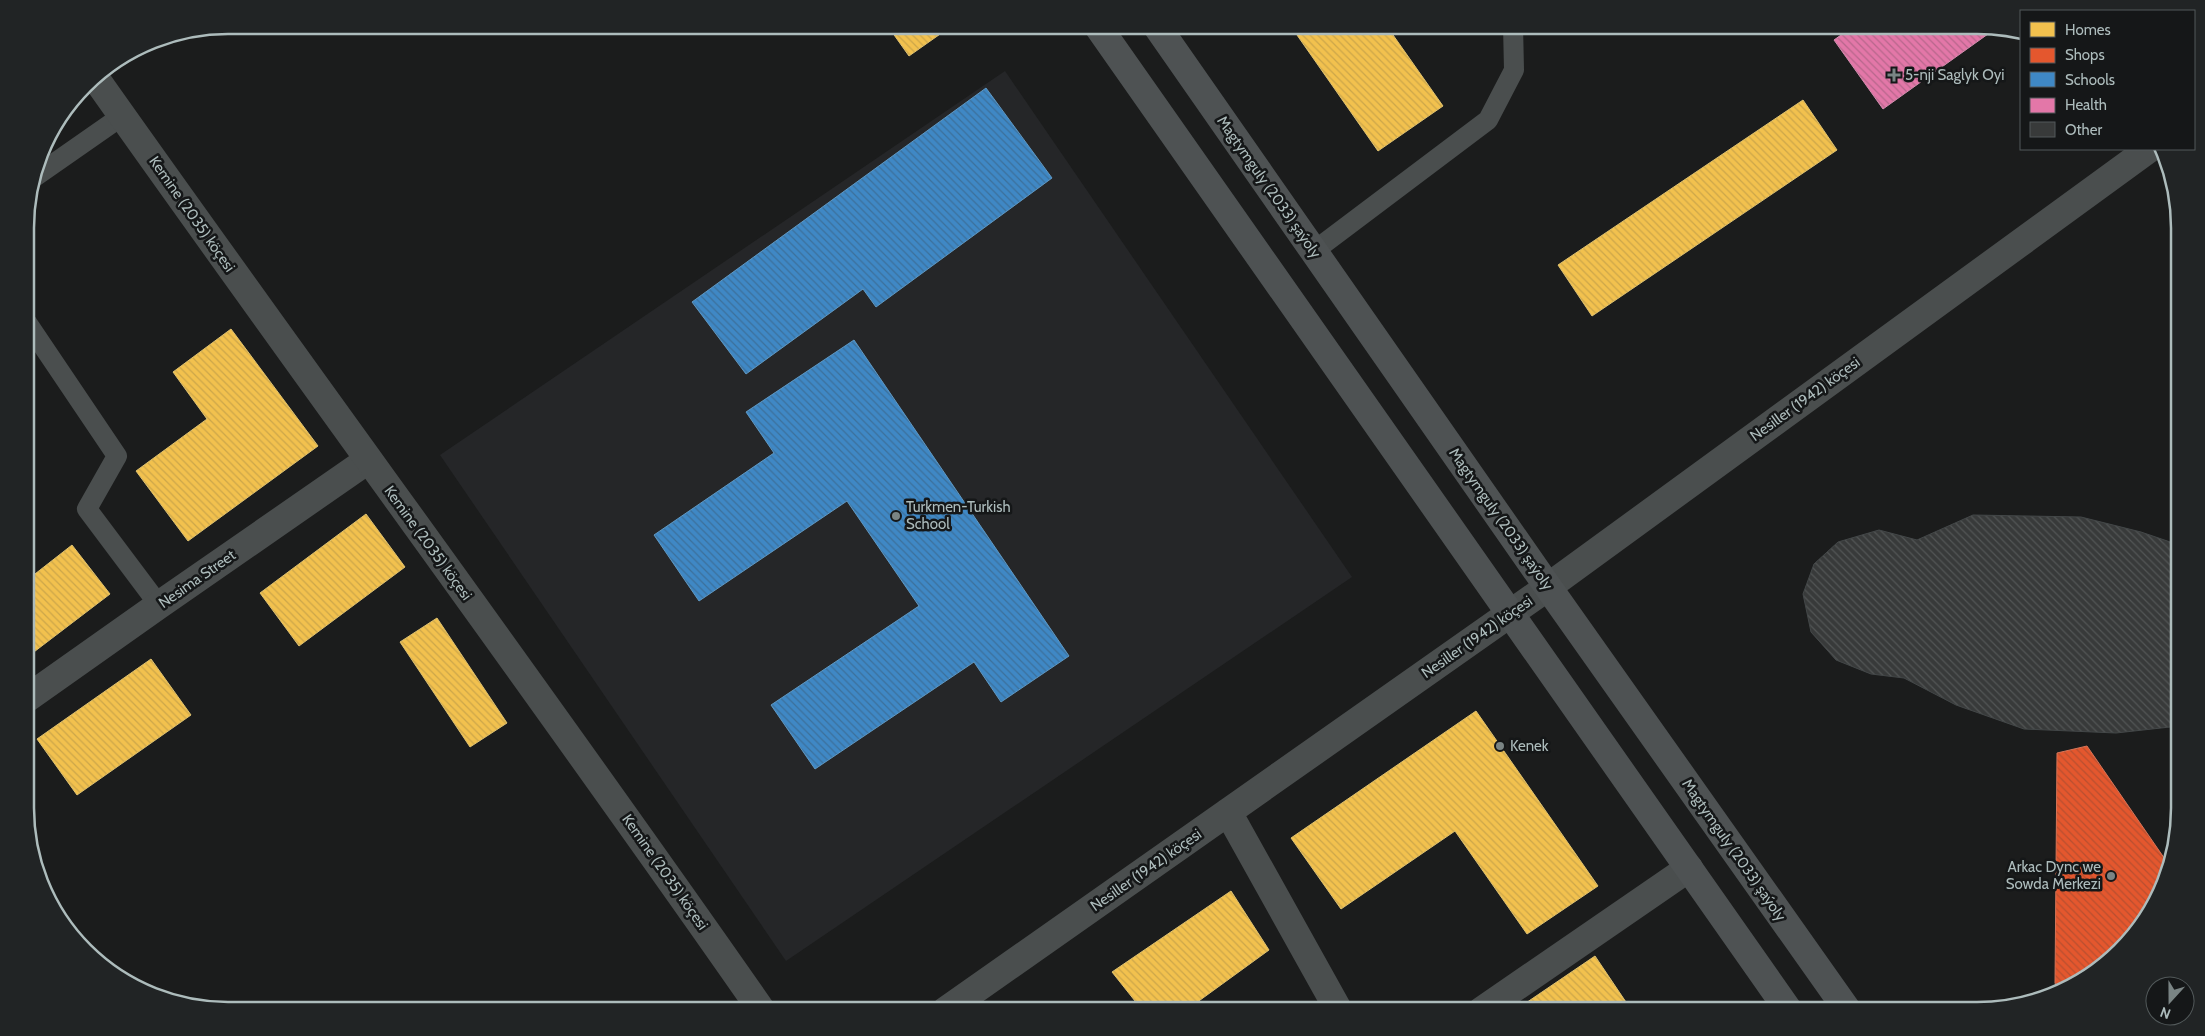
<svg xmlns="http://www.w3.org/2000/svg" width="2205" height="1036" viewBox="0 0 2205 1036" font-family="Cabin,sans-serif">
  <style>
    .built { fill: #252628 }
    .homes { fill: url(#homes-back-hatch); stroke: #ddc06f }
    .shops { fill: url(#shops-back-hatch); stroke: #d47559 }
    .schools { fill: url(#schools-back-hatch); stroke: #6098c2 }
    .health { fill: url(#health-back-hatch); stroke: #d38cae }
    .building { fill: url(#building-back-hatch); stroke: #434748 }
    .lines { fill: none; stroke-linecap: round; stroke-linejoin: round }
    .service { stroke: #4a4e4e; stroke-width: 20 }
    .minor { stroke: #4a4e4e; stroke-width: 28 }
    .tertiary { stroke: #4a4e4e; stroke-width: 28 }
    .secondary { stroke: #4e5253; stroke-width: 28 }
    .poi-dot { fill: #7a8484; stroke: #151718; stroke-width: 2 }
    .labels { text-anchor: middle; stroke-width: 5; stroke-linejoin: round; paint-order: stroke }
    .poi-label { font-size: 15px; fill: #adbcbc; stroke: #151718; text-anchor: start }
    .street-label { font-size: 15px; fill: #adbcbc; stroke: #151718 }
    .rim { fill: none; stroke: #adbcbc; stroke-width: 2.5 }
  </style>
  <defs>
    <pattern id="homes-back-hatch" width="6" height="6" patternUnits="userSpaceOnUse" patternTransform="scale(1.25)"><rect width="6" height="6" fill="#f2c14e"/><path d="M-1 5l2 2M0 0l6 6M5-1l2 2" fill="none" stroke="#cca64a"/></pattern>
    <pattern id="shops-back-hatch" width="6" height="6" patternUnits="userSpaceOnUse" patternTransform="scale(1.25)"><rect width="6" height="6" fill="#e4572e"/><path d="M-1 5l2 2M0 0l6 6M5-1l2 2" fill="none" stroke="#b84f30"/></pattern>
    <pattern id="schools-back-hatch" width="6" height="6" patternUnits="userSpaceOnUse" patternTransform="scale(1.25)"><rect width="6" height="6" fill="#3f88c5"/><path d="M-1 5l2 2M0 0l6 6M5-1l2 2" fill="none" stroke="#3c709b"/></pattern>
    <pattern id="health-back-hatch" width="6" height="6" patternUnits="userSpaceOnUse" patternTransform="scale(1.25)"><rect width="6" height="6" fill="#e377a8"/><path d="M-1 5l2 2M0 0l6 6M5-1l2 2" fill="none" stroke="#b7678c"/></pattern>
    <pattern id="building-back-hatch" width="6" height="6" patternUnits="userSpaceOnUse" patternTransform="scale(1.25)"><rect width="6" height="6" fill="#383a3a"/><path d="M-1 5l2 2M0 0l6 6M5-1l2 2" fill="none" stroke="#525555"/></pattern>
  </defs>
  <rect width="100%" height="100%" fill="#1b1c1c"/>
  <!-- built -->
  <path class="built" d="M 1005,71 L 1352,577 L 786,961 L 440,455 Z"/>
  <!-- homes -->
  <path class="homes" d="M 887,25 L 953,25 L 909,56 Z
    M 1290,25 L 1386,25 L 1443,106 L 1378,151 Z
    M 1803,100 L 1837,150 L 1592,316 L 1558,265 Z
    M 231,329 L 318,446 L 188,541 L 136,471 L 207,419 L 173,372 Z
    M 366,514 L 405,567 L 299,646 L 260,593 Z
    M 72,545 L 110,594 L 26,658 L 26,581 Z
    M 437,618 L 507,723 L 470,747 L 400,642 Z
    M 151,659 L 191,715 L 77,795 L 37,739 Z
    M 1476,711 L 1598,886 L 1527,934 L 1455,831 L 1341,909 L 1291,838 Z
    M 1231,891 L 1269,950 L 1185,1011 L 1143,1011 L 1112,972 Z
    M 1595,956 L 1632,1011 L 1518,1011 L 1517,1009 Z
    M 1030,1004 L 1035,1011 L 1020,1011 Z"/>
  <!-- shops -->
  <path class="shops" d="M 2087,746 L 2169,865 L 2164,886 L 2138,932 L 2090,977 L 2059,992 L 2055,983 L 2057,753 Z"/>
  <!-- schools -->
  <path class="schools" d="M 986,88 L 1052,178 L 876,307 L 863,289 L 746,374 L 692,302 Z
    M 854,340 L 1069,656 L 1001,702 L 974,662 L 815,769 L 771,705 L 919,606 L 847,501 L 699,601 L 654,535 L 774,453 L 746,412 Z"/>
  <!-- health -->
  <path class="health" d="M 1855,25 L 1978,25 L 1995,29 L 1883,109 L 1834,40 Z"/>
  <!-- building -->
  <path class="building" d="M 1973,515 L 2081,517 L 2141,532 L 2179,545 L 2180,723 L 2170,727 L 2116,733 L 2024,729 L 1956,705 L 1904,678 L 1871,674 L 1836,660 L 1811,632 L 1803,594 L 1814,564 L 1838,542 L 1879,530 L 1917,540 Z"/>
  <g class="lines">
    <!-- service -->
    <path class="service" d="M 36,176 L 122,116
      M 1314,251 L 1488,120 L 1514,70 L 1513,25
      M 26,321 L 117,456 L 87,509 L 159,605"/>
    <!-- minor -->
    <path class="minor" d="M 26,699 L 159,605 L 368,460
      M 1228,812 L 1339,1011
      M 945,1011 L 1548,587 L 2149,149
      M 1481,1011 L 1689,868"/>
    <!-- tertiary -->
    <path class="tertiary" d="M 94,76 C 315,389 543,696 762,1011"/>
    <!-- secondary -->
    <path class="secondary" d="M 1097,25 L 1789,1011
      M 1156,25 L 1548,587 L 1848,1011"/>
  </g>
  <!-- markers -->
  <g class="poi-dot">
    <path d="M1891.5 67.5h5v5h5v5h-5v5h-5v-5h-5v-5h5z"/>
    <circle cx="896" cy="516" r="5"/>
    <circle cx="1500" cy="746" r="5"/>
    <circle cx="2111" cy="876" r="5"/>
  </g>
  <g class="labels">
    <!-- poi labels -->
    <g class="poi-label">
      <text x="1905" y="80">5-nji Saglyk Oyi</text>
      <text x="906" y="512">Turkmen-Turkish<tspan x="906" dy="17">School</tspan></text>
      <text x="1510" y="751">Kenek</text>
      <text x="2101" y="872" text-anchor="end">Arkac Dync we<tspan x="2101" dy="17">Sowda Merkezi</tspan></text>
    </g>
    <!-- street labels -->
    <g class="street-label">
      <text transform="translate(1269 187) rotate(55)" y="5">Magtymguly (2033) şaýoly</text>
      <text transform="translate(192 214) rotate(55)" y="5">Kemine (2035) köçesi</text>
      <text transform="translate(1805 399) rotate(-36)" y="5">Nesiller (1942) köçesi</text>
      <text transform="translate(1501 519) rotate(55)" y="5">Magtymguly (2033) şaýoly</text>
      <text transform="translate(428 543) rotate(54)" y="5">Kemine (2035) köçesi</text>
      <text transform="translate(197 579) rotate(-35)" y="5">Nesima Street</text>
      <text transform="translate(1477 637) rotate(-35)" y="5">Nesiller (1942) köçesi</text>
      <text transform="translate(1734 850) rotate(55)" y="5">Magtymguly (2033) şaýoly</text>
      <text transform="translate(1146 870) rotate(-35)" y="5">Nesiller (1942) köçesi</text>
      <text transform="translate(665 872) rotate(55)" y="5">Kemine (2035) köçesi</text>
    </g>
  </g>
  <!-- crop -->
  <path d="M0 0H2205V1036H0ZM228 34H1977A194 194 0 0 1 2171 228V808A194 194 0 0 1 1977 1002H228A194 194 0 0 1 34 808V228A194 194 0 0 1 228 34Z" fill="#212425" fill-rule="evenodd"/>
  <path class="rim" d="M228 34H1977A194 194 0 0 1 2171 228V808A194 194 0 0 1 1977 1002H228A194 194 0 0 1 34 808V228A194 194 0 0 1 228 34Z"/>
  <!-- legend -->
  <rect x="2020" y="10" width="175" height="140" fill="#151718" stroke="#52595a"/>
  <rect x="2030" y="22" width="25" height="15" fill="#f2c14e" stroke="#52595a"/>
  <text x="2065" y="35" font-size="15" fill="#adbcbc">Homes</text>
  <rect x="2030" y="48" width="25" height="15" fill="#e4572e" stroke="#52595a"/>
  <text x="2065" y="60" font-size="15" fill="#adbcbc">Shops</text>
  <rect x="2030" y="72" width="25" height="15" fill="#3f88c5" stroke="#52595a"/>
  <text x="2065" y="85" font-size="15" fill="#adbcbc">Schools</text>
  <rect x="2030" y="98" width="25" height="15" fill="#e377a8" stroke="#52595a"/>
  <text x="2065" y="110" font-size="15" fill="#adbcbc">Health</text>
  <rect x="2030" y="122" width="25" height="15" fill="#383a3a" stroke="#52595a"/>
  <text x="2065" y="135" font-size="15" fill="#adbcbc">Other</text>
  <!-- north arrow -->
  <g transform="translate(2170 1001) rotate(201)"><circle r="24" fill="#151718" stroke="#52595a"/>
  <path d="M0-4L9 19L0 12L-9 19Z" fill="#7a8484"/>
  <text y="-8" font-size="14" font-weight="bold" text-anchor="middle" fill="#adbcbc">N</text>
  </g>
</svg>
